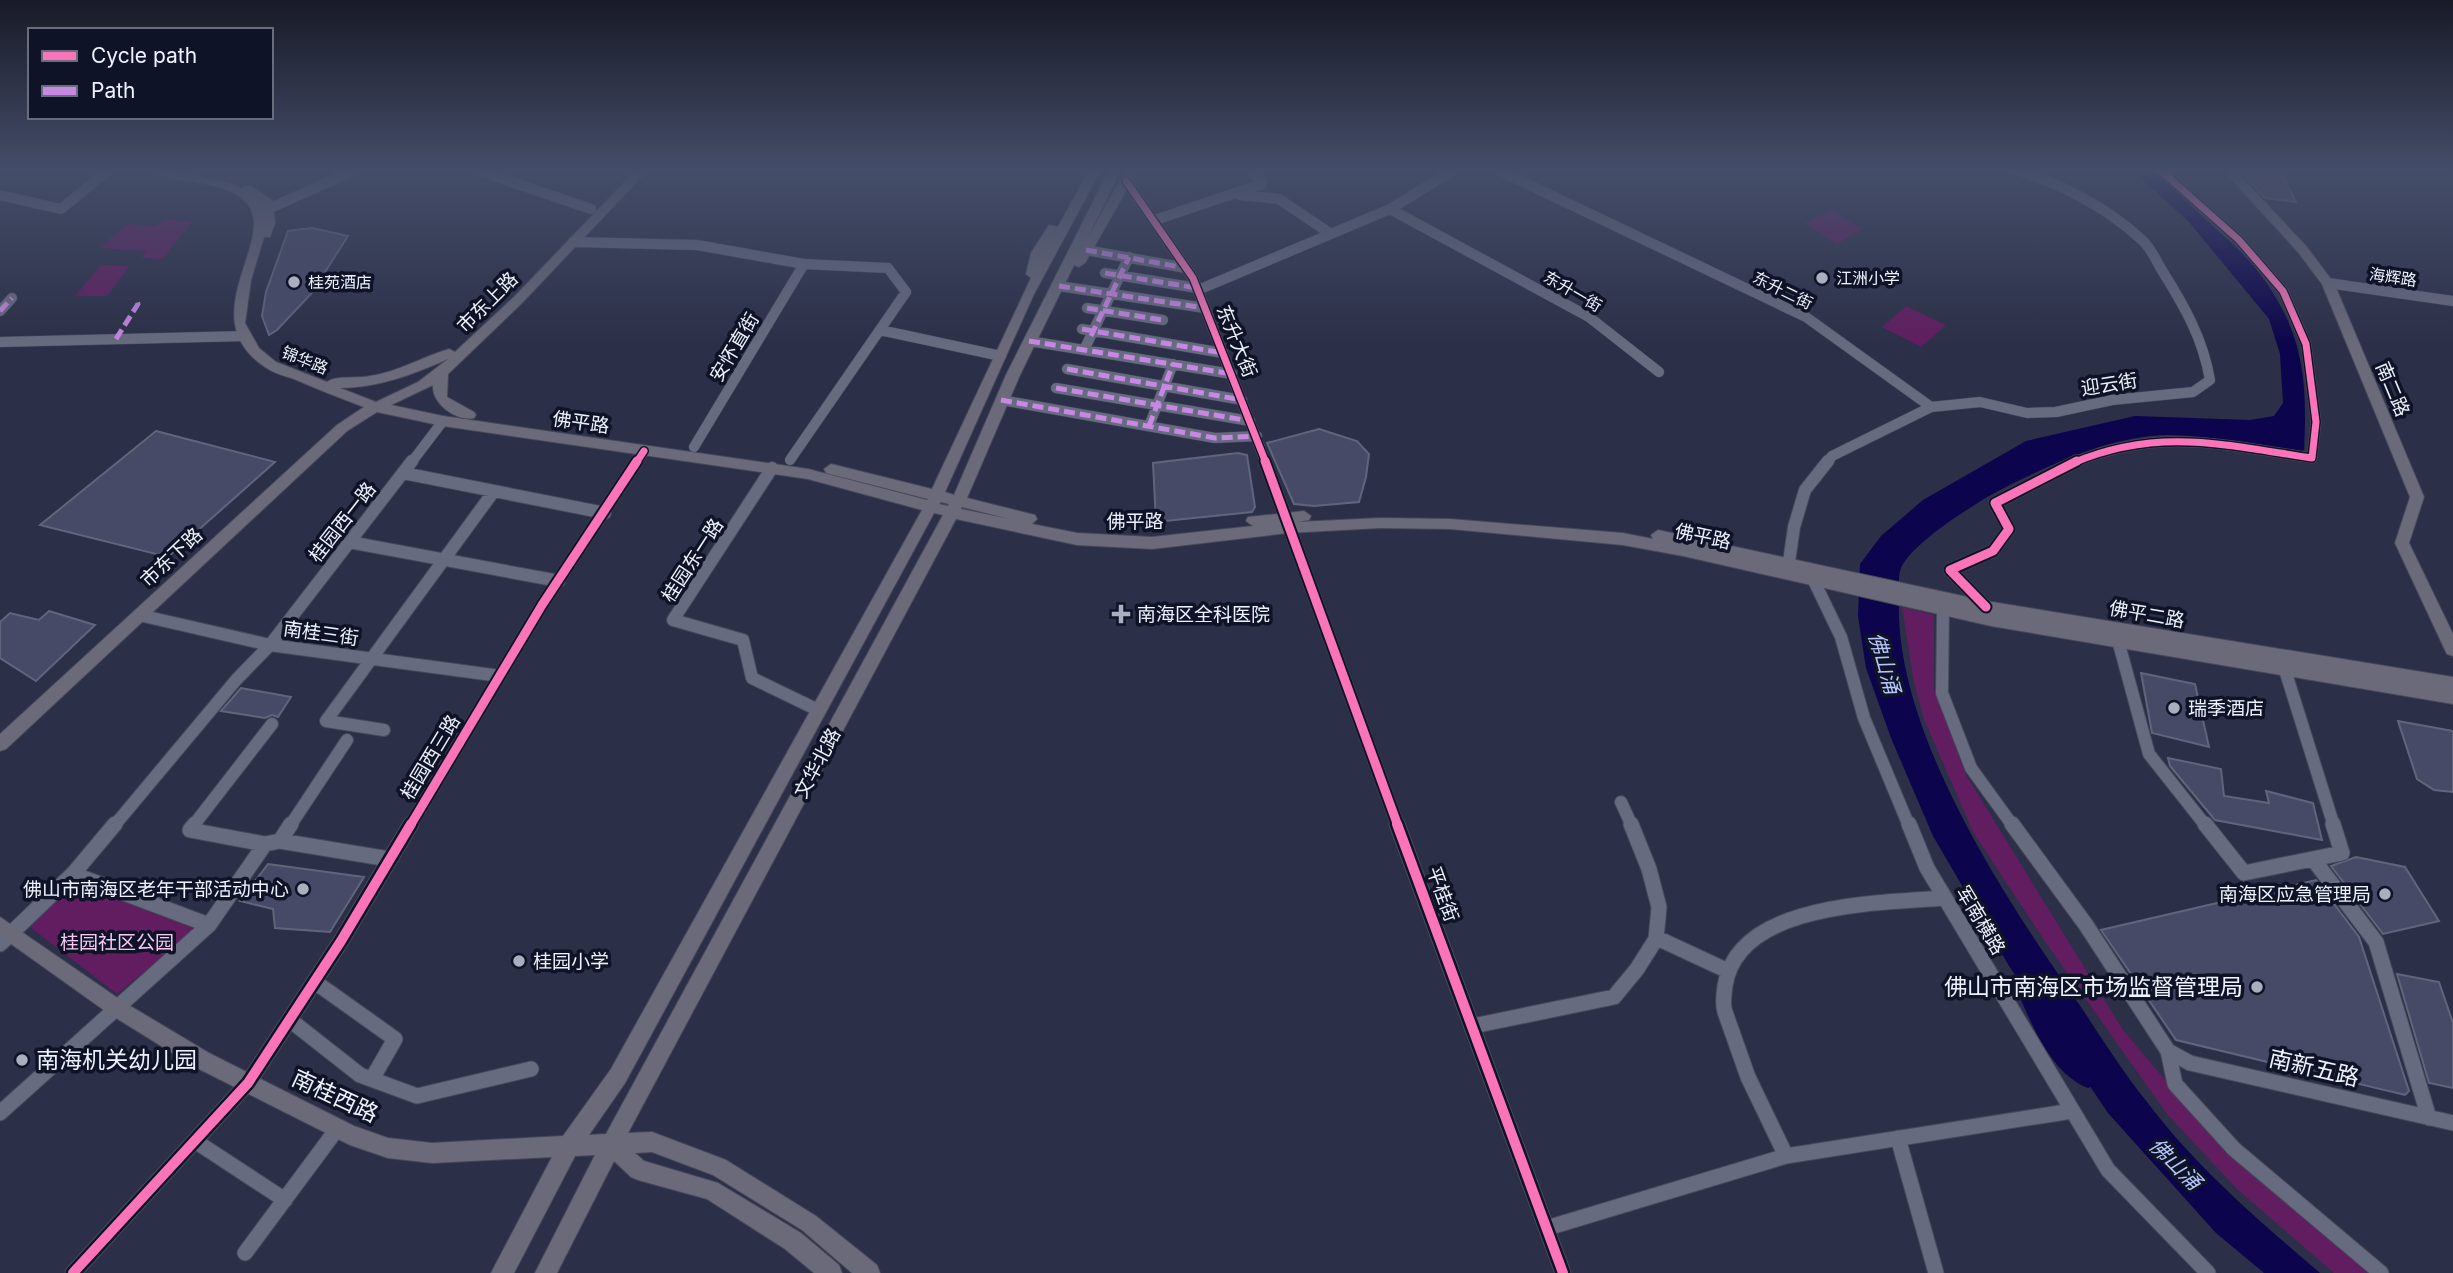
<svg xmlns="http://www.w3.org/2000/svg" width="2453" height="1273" viewBox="0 0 2453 1273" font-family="Inter,'Noto Sans SC',sans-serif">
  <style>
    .green { fill: #611d5f }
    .water { fill: #0c044c }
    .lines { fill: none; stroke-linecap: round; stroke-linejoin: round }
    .river { fill: #0c044c; fill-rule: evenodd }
    .building { fill: #464a66; stroke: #61657b; stroke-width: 2 }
    .minor-far2-casing { stroke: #46485a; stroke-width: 11 }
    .minor-far1-casing { stroke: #46485a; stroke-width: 14 }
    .minor-casing { stroke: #46485a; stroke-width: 17 }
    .major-casing { stroke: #46485a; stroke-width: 2 }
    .minor-far2 { stroke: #676b80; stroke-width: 10 }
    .minor-far1 { stroke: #676b80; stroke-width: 12 }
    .minor { stroke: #676b80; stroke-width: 15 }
    .major { fill: #6a6a7a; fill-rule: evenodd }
    .quiet { stroke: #c787e3; stroke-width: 5; stroke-dasharray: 11 5; stroke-linecap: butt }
    .cycleway-far2-casing { stroke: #0e1327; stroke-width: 10 }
    .cycleway-far1-casing { stroke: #0e1327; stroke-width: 13 }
    .cycleway-casing { stroke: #0e1327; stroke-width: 15 }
    .cycleway-far2 { stroke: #fb73b8; stroke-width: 7 }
    .cycleway-far1 { stroke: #fb73b8; stroke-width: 9 }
    .cycleway { stroke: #fb73b8; stroke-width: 10 }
    .poi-dot { fill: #aaaebe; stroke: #0e1327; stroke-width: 2.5 }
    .labels { text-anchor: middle; stroke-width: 7; stroke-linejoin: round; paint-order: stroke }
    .far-street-label { font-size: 16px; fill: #eef2fe; stroke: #0e1327 }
    .far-poi-label { font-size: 16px; fill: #eef2fe; stroke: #0e1327; text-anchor: start }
    .street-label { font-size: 19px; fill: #eef2fe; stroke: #0e1327 }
    .poi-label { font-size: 19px; fill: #eef2fe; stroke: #0e1327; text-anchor: start }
    .park-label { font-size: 19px; fill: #f7c8f0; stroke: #0e1327 }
    .water-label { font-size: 21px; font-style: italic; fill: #b7c6fa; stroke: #0e1327 }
    .near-poi-label { font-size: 23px; fill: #eef2fe; stroke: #0e1327; text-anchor: end }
    .near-street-label { font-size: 23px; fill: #eef2fe; stroke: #0e1327 }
  </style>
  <rect width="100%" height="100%" fill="#2b2f47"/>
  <!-- green -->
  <path class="green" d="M 1832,210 L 1862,229 L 1837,244 L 1804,223 Z
    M 165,219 L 192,222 L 162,259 L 142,258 L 146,251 L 99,248 L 128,224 L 156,226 Z
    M 101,265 L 129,266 L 107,296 L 75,296 Z
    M 1906,306 L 1946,325 L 1921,347 L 1882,327 Z
    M 1902,607 L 1934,615 L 1934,689 L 1966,775 L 2123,1030 L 2228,1154 L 2368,1273 L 2334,1273 L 2237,1189 L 2167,1114 L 2046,943 L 1973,832 L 1924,719 L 1914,683 Z
    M 73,883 L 196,929 L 117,994 L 30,927 Z"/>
  <!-- water -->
  <path class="water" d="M 2130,168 C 2134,168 2141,167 2146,168 C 2160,172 2187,202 2199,213 C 2216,230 2237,246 2253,265 C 2302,326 2308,374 2304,450 L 2295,452 C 2253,446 2210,435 2168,435 C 2110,436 2054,463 2004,488 C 1980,500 1907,545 1900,571 C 1898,579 1899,589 1899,597 C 1893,731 2006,900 2081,1007 C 2102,1039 2123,1072 2147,1102 C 2196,1167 2259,1221 2320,1273 L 2264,1273 L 2216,1233 L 2108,1113 L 2009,966 L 1933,836 L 1891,738 L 1866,668 L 1858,616 L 1860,564 L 1881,536 L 1923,500 L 2026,441 L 2135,416 L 2250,420 L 2274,416 L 2283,403 L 2280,354 L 2269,319 L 2189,222 Z"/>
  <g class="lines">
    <!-- river -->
    <path class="river" d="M 2031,981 L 2040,984 L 2065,1034 L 2097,1066 L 2101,1075 L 2097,1084 L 2088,1088 C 2051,1073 2033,1027 2018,993 L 2022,984 Z"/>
  </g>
  <!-- building -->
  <path class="building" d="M 2240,171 L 2283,176 L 2296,202 L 2265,198 Z
    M 312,228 L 348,236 L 311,294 L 277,330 L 269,335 L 262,316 L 266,292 L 288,231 Z
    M 1319,429 L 1357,441 L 1369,454 L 1366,477 L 1359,502 L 1314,506 L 1294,504 L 1267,443 Z
    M 156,431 L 275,462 L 168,557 L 40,525 Z
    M 1238,453 L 1247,455 L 1255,507 L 1252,512 L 1156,522 L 1153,463 Z
    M 49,611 L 95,625 L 36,681 L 0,658 L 0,622 L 10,613 L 39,620 Z
    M 2141,673 L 2195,684 L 2209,747 L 2152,733 Z
    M 241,688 L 291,697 L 278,717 L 272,715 L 265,718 L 221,711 Z
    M 2398,721 L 2453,731 L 2453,792 L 2434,790 L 2417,779 Z
    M 2168,758 L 2221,769 L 2224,796 L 2269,803 L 2266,791 L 2313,803 L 2322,840 L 2215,820 L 2170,766 Z
    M 2356,857 L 2405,867 L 2439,921 L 2383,934 L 2331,866 Z
    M 268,864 L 364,877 L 330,932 L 275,928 L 273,909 L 240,901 Z
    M 2316,880 L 2359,937 L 2409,1091 L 2405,1095 L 2176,1040 L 2101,930 Z
    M 2397,974 L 2439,982 L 2453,1023 L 2453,1088 L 2429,1083 Z"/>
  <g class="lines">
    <defs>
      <path id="minor-far2" d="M 471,168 L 591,209
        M 1494,168 L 1806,317 L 1931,407
        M 1126,181 L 1193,278 L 1266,463
        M 0,195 L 61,209 L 111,168
        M 1240,195 L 1279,199 L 1331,234
        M 1390,209 L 1589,317 L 1659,372
        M 259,213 L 360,168
        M 1155,220 L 1262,184 L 1252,172 L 1266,168
        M 573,242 L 697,245 L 804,264 L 888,268 L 906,292 L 790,460
        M 1086,250 L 1186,268
        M 1105,273 L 1197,288
        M 2328,283 L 2453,301
        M 1059,286 L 1205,308
        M 1198,290 L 1390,209 L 1457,168
        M 1087,308 L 1163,320
        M 0,311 L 12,298
        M 1082,329 L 1223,353
        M 880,330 L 1001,356
        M 1029,341 L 1232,374
        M 0,342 L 246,336
        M 1084,350 L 1129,257
        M 1067,369 L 1242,400
        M 1056,388 L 1250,421
        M 1001,400 L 1215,438 L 1257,436
        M 1149,426 L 1173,364
        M 694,447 L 804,264
        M 411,463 L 443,421
        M 636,463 L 644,451
        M 1827,463 L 1832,456 L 1931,407 L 1980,402 L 2027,413 L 2056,412 L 2112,400 L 2193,392 L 2210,380 C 2203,339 2185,307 2163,272 C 2156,261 2152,249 2142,240 C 2107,207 2056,181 2010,168
        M 2073,463 C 2158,427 2225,445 2312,458 L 2316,422 L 2306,344 L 2283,291 L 2239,240 L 2158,168"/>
      <path id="minor-far1" d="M 1265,461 L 1398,826
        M 772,468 L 673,620 L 743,640 L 752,678 L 818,710
        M 403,473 L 605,513
        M 349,542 L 559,581
        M 1789,562 L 1794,527 L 1805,490 L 1828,461
        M 1814,581 L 1841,637 L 1864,718 L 1909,826
        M 1986,607 L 1950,570 L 1993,551 L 2009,529 L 1995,503 L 2077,461
        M 1943,611 L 1942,693 L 1971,768 L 2013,826
        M 139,615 L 270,645 L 500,676
        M 2119,644 L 2149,754 L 2206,826
        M 2285,670 L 2334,826
        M 384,730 L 326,721 L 494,491
        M 1621,802 L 1632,826
        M 114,826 L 236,680 L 270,645 L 412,461
        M 193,826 L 272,724
        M 290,826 L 347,740
        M 410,826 L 542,605 L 637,461"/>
      <path id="minor" d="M 195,824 L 190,830 L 265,844 L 280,841 L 389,859
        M 1397,824 L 1563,1273
        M 1909,824 L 1927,868 L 2108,1170 L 2208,1273
        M 2012,824 L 2086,925 L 2168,1051 L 2175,1084 L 2234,1149 L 2381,1273
        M 2205,824 L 2244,873 L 2342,853 L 2333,824
        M 280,841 L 291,824
        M 2313,859 L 2376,942 L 2429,1118
        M 73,874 L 209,925
        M 1657,938 L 1726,970
        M 0,944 L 73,874 L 115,824
        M 315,982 L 395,1039 L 372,1079
        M 290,1020 L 360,1075 L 417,1096 L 531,1069
        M 1473,1026 L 1614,997 L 1637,969 L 1656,939 L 1659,907 L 1649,869 L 1631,824
        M 2168,1051 L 2190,1063 L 2453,1123
        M 0,1113 L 209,925 L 265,844
        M 1898,1138 L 1936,1273
        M 195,1141 L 285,1200
        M 1786,1156 L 1748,1077 L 1725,1012 C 1722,1003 1724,995 1725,986 C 1737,902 1881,903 1945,898
        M 1547,1228 L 1786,1156 L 2072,1111
        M 245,1253 L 337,1129
        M 73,1273 L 248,1083 L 341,941 L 411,824"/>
      <path id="major" d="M 141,168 L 163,168 L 232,184 L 242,189 L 243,186 L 251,186 L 273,201 L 275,223 L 270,237 L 264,237 L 251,280 L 245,323 L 259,348 L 276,362 L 327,382 C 336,375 357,379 370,376 C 398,372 422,357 449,349 L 455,352 L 514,297 L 638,168 L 650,168 L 522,303 L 448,374 L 447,397 L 474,412 L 476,415 L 474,418 C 456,422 431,403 433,385 L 391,405 L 443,416 L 808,469 L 927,500 L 928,499 L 826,473 L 824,469 L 831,464 L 932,489 L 1031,278 L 1026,274 L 1031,253 L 1049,225 L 1058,227 L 1090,168 L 1102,168 L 1034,294 L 945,492 L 954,495 L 1006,375 L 1110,168 L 1122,168 L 1088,237 L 1127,168 L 1139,168 L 1085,263 L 1079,267 L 1074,265 L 1020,375 L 967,498 L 1035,515 L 1037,519 L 1032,524 L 1077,533 L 1152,537 L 1253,526 L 1246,521 L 1248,517 L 1304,511 L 1311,516 L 1309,520 L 1297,522 L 1380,518 L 1450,519 L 1623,533 L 1653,539 L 1651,535 L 1658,530 L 1986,601 L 2453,677 L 2453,704 L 1991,626 L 1683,556 L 1623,545 L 1450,529 L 1380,528 L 1288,533 L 1152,549 L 1077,545 L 956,519 L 628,1133 L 652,1132 L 726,1160 L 816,1216 L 877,1265 L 880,1273 L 852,1273 L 802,1230 L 713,1175 L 652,1152 L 635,1153 L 644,1161 L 718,1183 L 801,1233 L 839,1265 L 842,1273 L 814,1273 L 785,1249 L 707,1199 L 638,1180 L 631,1177 L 614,1161 L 557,1273 L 535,1273 L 595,1155 L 575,1156 L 514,1273 L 491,1273 L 552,1157 L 432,1163 L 388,1158 L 350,1145 L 195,1067 L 108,1013 L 0,936 L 0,917 L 122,1001 L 209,1053 L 354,1126 L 388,1138 L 432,1143 L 563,1136 L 611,1069 L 922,510 L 808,479 L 443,426 L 377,412 L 347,431 L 6,749 L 0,751 L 0,734 L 337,425 L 364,407 C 340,398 317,389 294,379 C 285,376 273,373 265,367 C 190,317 280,238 246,202 C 224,177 164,185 141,168 ZM 448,359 L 418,382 L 376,402 L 340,388 C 378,388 414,374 448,359 ZM 941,502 L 949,504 L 948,506 L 939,504 ZM 962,507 L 1010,519 L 961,509 ZM 934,513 L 943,515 L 606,1134 L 589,1135 L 625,1083 Z
        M 2221,168 L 2233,168 L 2306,246 L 2334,283 L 2424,497 L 2409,543 L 2453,634 L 2453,656 L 2447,654 L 2445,650 L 2395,543 L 2410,497 L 2322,284 L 2298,252 Z"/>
    </defs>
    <!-- minor-far2 casing -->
    <use href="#minor-far2" class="minor-far2-casing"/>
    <!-- minor-far1 casing -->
    <use href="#minor-far1" class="minor-far1-casing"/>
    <!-- minor casing -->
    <use href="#minor" class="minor-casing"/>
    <!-- major casing -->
    <use href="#major" class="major-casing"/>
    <!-- minor-far2 -->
    <use href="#minor-far2" class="minor-far2"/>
    <!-- minor-far1 -->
    <use href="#minor-far1" class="minor-far1"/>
    <!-- minor -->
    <use href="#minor" class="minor"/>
    <!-- major -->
    <use href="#major" class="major"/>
    <!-- quiet -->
    <path class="quiet" d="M 1086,250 L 1186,268
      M 1105,273 L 1197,288
      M 1059,286 L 1205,308
      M 1087,308 L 1163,320
      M 0,311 L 12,298
      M 1082,329 L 1223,353
      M 1091,336 L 1129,257
      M 116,339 L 138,304 L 136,298
      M 1029,341 L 1232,374
      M 1067,369 L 1242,400
      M 1056,388 L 1250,421
      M 1001,400 L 1215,438 L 1257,436
      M 1149,426 L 1173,364"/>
    <defs>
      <path id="cycleway-far2" d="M 1126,181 L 1193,278 L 1266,463
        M 636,463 L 644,451
        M 2073,463 C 2158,427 2225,445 2312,458 L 2316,422 L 2306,344 L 2283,291 L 2239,240 L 2158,168"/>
      <path id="cycleway-far1" d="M 1265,461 L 1398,826
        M 1986,607 L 1950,570 L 1993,551 L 2009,529 L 1995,503 L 2077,461
        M 410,826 L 542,605 L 637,461"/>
      <path id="cycleway" d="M 1397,824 L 1563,1273
        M 73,1273 L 248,1083 L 341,941 L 411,824"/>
    </defs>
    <!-- cycleway-far2 casing -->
    <use href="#cycleway-far2" class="cycleway-far2-casing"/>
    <!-- cycleway-far1 casing -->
    <use href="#cycleway-far1" class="cycleway-far1-casing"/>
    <!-- cycleway casing -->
    <use href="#cycleway" class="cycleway-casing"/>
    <!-- cycleway-far2 -->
    <use href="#cycleway-far2" class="cycleway-far2"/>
    <!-- cycleway-far1 -->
    <use href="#cycleway-far1" class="cycleway-far1"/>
    <!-- cycleway -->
    <use href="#cycleway" class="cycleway"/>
  </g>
  <!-- sky -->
  <linearGradient id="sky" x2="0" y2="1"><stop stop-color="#181a27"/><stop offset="0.49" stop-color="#444d69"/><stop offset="1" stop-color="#444d69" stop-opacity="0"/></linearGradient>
  <rect width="2453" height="346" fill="url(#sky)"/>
  <!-- markers -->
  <g class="poi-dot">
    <circle cx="1822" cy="278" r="7"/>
    <circle cx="294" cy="282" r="7"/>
    <path d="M1117.5 603.5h7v7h7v7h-7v7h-7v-7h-7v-7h7z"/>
    <circle cx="2174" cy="708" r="7"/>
    <circle cx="303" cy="889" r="7"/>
    <circle cx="2385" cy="894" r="7"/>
    <circle cx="519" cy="961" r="7"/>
    <circle cx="2257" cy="987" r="7"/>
    <circle cx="22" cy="1060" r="7"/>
  </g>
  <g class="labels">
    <!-- far-street labels -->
    <g class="far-street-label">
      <text transform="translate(2393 277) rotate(8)" y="6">海辉路</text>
      <text transform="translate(1783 290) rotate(26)" y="6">东升二街</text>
      <text transform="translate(1573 291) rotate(30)" y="6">东升一街</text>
      <text transform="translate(305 360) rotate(22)" y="6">锦华路</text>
    </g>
    <!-- far-poi labels -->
    <g class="far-poi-label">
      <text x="1836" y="284">江洲小学</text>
      <text x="308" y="288">桂苑酒店</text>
    </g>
    <!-- street labels -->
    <g class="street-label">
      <text transform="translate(487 302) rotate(-45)" y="7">市东上路</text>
      <text transform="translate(1237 341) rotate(68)" y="7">东升大街</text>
      <text transform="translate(734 347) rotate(-59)" y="7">安怀直街</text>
      <text transform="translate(2109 384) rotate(-9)" y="7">迎云街</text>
      <text transform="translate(2393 389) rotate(67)" y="7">南二路</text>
      <text transform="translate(581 422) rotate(8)" y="7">佛平路</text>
      <text x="1135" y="528">佛平路</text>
      <text transform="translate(342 522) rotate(-52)" y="7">桂园西一路</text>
      <text transform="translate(1703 536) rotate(12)" y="7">佛平路</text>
      <text transform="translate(171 557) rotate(-43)" y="7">市东下路</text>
      <text transform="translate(692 560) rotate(-57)" y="7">桂园东一路</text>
      <text transform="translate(2147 614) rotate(10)" y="7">佛平二路</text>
      <text transform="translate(321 633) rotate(8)" y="7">南桂三街</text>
      <text transform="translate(430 757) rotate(-59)" y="7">桂园西三路</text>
      <text transform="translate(817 763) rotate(-62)" y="7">文华北路</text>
      <text transform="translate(1443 894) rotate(70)" y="7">平桂街</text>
      <text transform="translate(1981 920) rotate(59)" y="7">军南横路</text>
    </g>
    <!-- poi labels -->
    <g class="poi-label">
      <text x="1137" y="621">南海区全科医院</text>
      <text x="2188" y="715">瑞季酒店</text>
      <text x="289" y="896" text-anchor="end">佛山市南海区老年干部活动中心</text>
      <text x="2371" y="901" text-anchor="end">南海区应急管理局</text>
      <text x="533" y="968">桂园小学</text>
    </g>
    <!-- park labels -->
    <g class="park-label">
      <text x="117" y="949">桂园社区公园</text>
    </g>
    <!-- water labels -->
    <g class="water-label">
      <text transform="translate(1884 663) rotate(74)" y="7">佛山涌</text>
      <text transform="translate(2175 1164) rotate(45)" y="7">佛山涌</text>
    </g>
    <!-- near-poi labels -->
    <g class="near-poi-label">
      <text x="2243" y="995">佛山市南海区市场监督管理局</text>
      <text x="36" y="1068" text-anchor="start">南海机关幼儿园</text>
    </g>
    <!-- near-street labels -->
    <g class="near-street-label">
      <text transform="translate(2314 1068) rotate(13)" y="8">南新五路</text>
      <text transform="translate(335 1096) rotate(25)" y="8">南桂西路</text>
    </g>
  </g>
  <!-- legend -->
  <rect x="28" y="28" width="245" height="91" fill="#0e1327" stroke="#686c7d" stroke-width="2"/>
  <rect x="42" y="51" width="35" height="10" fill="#fb73b8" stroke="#686c7d" stroke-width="2"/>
  <text x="91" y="63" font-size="21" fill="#eef2fe">Cycle path</text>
  <rect x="42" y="86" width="35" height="10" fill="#c787e3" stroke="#686c7d" stroke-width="2"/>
  <text x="91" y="98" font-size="21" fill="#eef2fe">Path</text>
</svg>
